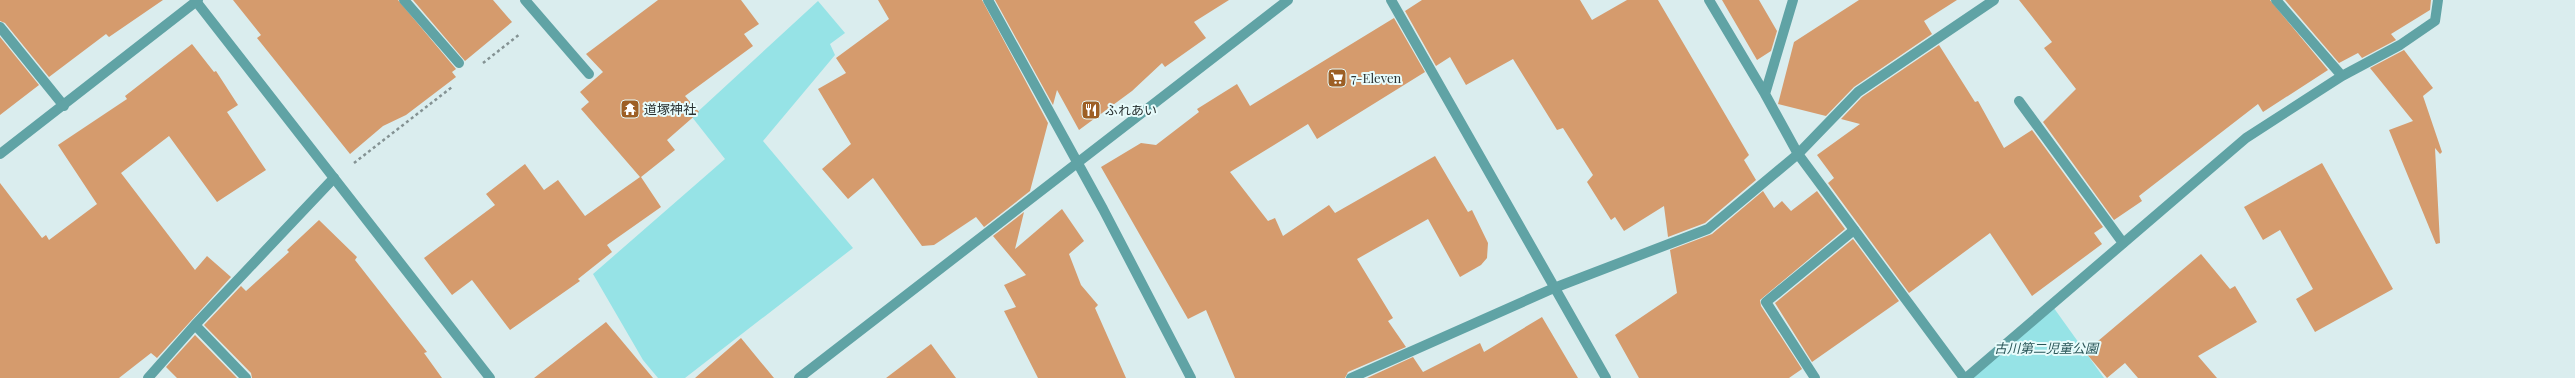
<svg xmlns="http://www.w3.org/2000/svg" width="2575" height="378" viewBox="0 0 2575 378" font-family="'Playfair Display','Noto Sans JP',serif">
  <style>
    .green { fill: #96e3e6 }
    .building { fill: #d59b6d }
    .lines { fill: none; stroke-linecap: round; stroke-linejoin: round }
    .path { stroke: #849293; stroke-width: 2.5; stroke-dasharray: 3 3; stroke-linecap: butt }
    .service { stroke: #60a3a5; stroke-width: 10 }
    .pedestrian { stroke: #60a3a5; stroke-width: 10 }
    .minor { stroke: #60a3a5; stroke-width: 10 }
    .tertiary { stroke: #60a3a5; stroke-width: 10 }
    .labels { text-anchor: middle; stroke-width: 4; stroke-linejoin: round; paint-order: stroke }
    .poi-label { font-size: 13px; fill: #2a3232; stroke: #e7fbfb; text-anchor: start }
    .park-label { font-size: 13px; font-style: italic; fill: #2a5658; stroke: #e7fbfb }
  </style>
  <rect width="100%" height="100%" fill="#daedee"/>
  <!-- green -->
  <path class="green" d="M 818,1 L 845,33 L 830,44 L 835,55 L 763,141 L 853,248 L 685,378 L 658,378 L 643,360 L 593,274 L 725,159 L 692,117 Z
    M 2051,304 L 2104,378 L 1966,378 Z"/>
  <!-- building -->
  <path class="building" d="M 0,0 L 163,0 L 109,37 L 106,34 L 49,77 L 5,23 L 0,21 Z
    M 233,0 L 398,0 L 456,69 L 452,72 L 456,77 L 406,115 L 383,126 L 350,154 L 257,38 L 261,35 Z
    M 413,0 L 493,0 L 512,22 L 465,61 Z
    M 658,0 L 741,0 L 759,24 L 744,34 L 753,46 L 685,96 L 699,112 L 667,140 L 675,150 L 641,177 L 661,207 L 607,245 L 612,252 L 578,279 L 580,281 L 510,330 L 472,280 L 452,295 L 424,258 L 495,205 L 486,194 L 525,164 L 544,190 L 558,180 L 585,216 L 640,177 L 581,109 L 589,102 L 580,92 L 603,72 L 586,54 Z
    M 878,0 L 982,0 L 1048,123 L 1030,191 L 984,227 L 976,217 L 934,245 L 922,246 L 873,178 L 848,199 L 822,169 L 851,144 L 818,89 L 846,73 L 836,58 L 889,19 Z
    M 995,0 L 1229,0 L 1194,22 L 1206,38 L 1165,67 L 1162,63 L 1132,91 L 1079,130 L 1057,90 L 1053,105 Z
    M 1422,0 L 1580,0 L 1592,20 L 1627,0 L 1658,0 L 1749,155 L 1744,160 L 1756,180 L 1705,223 L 1668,237 L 1664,206 L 1624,231 L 1615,217 L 1611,220 L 1587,182 L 1593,175 L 1563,128 L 1557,130 L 1513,59 L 1466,85 L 1450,57 L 1436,66 L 1405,11 Z
    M 1722,0 L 1759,0 L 1777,31 L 1771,51 L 1757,60 Z
    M 1859,0 L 1957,0 L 1924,21 L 1932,34 L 1854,87 L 1826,116 L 1778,104 L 1794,42 Z
    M 2019,0 L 2270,0 L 2328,70 L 2263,112 L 2258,104 L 2139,196 L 2142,201 L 2114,220 L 2043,122 L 2076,89 L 2044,48 L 2052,42 Z
    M 2285,0 L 2431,0 L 2430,10 L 2391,34 L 2396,40 L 2362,58 L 2358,53 L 2339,63 Z
    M 1394,18 L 1425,72 L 1317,139 L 1308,124 L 1230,172 L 1268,221 L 1275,218 L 1283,236 L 1329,205 L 1335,213 L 1435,156 L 1468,212 L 1472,210 L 1488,243 L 1487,258 L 1481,265 L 1460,277 L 1428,219 L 1357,259 L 1393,318 L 1388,321 L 1406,347 L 1348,372 L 1345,378 L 1235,378 L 1206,310 L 1188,319 L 1101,167 L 1141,143 L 1156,145 L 1199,112 L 1197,109 L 1237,84 L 1250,106 Z
    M 0,37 L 39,85 L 0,115 Z
    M 192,44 L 214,72 L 216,71 L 238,105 L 227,112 L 266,170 L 217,202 L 169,136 L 121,173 L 195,270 L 207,256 L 231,277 L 157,358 L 151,353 L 119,378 L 0,378 L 0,183 L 42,238 L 46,235 L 49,240 L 97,204 L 58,145 L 127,99 L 125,96 Z
    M 1939,45 L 1975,102 L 1978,101 L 2004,148 L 2032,130 L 2103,227 L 2094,233 L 2102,244 L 2032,296 L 1990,233 L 1909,293 L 1828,183 L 1834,178 L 1817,155 L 1860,124 L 1841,119 L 1862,97 Z
    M 2404,50 L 2433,88 L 2423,96 L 2442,152 L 2440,154 L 2435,148 L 2440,243 L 2436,244 L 2389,130 L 2413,121 L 2370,68 Z
    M 2322,163 L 2393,289 L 2315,332 L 2296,299 L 2313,289 L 2280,230 L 2263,240 L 2244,207 Z
    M 1763,191 L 1774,208 L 1782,201 L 1791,211 L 1817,191 L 1845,229 L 1760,300 L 1761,306 L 1802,369 L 1789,378 L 1639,378 L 1615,335 L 1677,293 L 1670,250 L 1712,234 Z
    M 1062,209 L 1084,241 L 1069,254 L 1081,285 L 1098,305 L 1095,308 L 1126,378 L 1038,378 L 1004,311 L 1016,307 L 1004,285 L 1026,275 L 993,236 L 1024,212 L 1015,249 Z
    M 319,220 L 357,257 L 355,260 L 427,352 L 424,353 L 442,378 L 252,378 L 251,373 L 204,325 L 241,286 L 246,291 L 289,252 L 287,250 Z
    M 1853,239 L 1899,301 L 1812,362 L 1775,303 Z
    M 2201,254 L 2230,289 L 2235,286 L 2257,322 L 2198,356 L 2217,378 L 2138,378 L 2125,363 L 2107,378 L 2085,352 Z
    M 1542,317 L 1578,378 L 1367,378 L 1413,357 L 1423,372 L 1480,343 L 1484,352 Z
    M 606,322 L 653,378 L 534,378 Z
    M 195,335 L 237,378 L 177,378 L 166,367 Z
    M 741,338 L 774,378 L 695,378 Z
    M 931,344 L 956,378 L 886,378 Z"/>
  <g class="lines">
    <!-- path -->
    <path class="path" d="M 483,63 L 520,34
      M 354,163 L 452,87"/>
    <!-- service -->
    <path class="service" d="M 404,0 L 459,63
      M 525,0 L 589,74
      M 1709,0 L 1765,94
      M 1793,0 L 1765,94 L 1798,154 L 1858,92 L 1994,0
      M 0,27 L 64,106
      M 2019,101 L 2123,243
      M 195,325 L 246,378
      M 148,378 L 195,325 L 334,178
      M 1815,378 L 1766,302 L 1854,230"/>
    <!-- pedestrian -->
    <path class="pedestrian" d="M 1798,154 L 1964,378"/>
    <!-- minor -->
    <path class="minor" d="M 195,0 L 490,378
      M 988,0 L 1103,209 L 1191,378
      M 1391,0 L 1606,378
      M 2276,0 L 2342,76
      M 1351,378 L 1554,288 L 1708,229 L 1798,154
      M 1966,378 L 2246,138 L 2342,76 L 2400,45 L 2435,21 L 2438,0"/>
    <!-- tertiary -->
    <path class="tertiary" d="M 0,154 L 198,0
      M 799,378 L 1288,0"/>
  </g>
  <!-- icons -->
  <defs>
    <symbol id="supermarket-square" viewBox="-11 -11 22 22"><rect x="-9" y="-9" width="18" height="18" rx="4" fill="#9d5f25" stroke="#e7fbfb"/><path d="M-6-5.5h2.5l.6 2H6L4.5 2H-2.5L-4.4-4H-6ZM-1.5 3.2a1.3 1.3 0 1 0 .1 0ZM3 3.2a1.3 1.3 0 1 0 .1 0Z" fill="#fff"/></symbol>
    <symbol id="temple-square" viewBox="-11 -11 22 22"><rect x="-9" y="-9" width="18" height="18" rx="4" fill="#9d5f25" stroke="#e7fbfb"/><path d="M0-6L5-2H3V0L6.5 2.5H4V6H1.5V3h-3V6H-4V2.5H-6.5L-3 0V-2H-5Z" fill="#fff"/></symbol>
    <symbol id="restaurant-square" viewBox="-11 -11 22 22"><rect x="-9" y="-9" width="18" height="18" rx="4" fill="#9d5f25" stroke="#e7fbfb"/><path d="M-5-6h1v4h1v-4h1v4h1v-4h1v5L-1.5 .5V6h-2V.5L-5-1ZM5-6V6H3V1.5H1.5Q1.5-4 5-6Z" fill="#fff"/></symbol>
  </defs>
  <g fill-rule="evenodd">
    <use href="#supermarket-square" x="1326" y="67" width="22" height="22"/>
    <use href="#temple-square" x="619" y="98" width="22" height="22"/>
    <use href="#restaurant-square" x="1080" y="99" width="22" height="22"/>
  </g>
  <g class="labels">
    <!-- poi labels -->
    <g class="poi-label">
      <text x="1351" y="83">7-Eleven</text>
      <text x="644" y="114">道塚神社</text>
      <text x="1105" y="115">ふれあい</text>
    </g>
    <!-- park labels -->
    <g class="park-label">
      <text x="2046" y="353">古川第二児童公園</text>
    </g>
  </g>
</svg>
